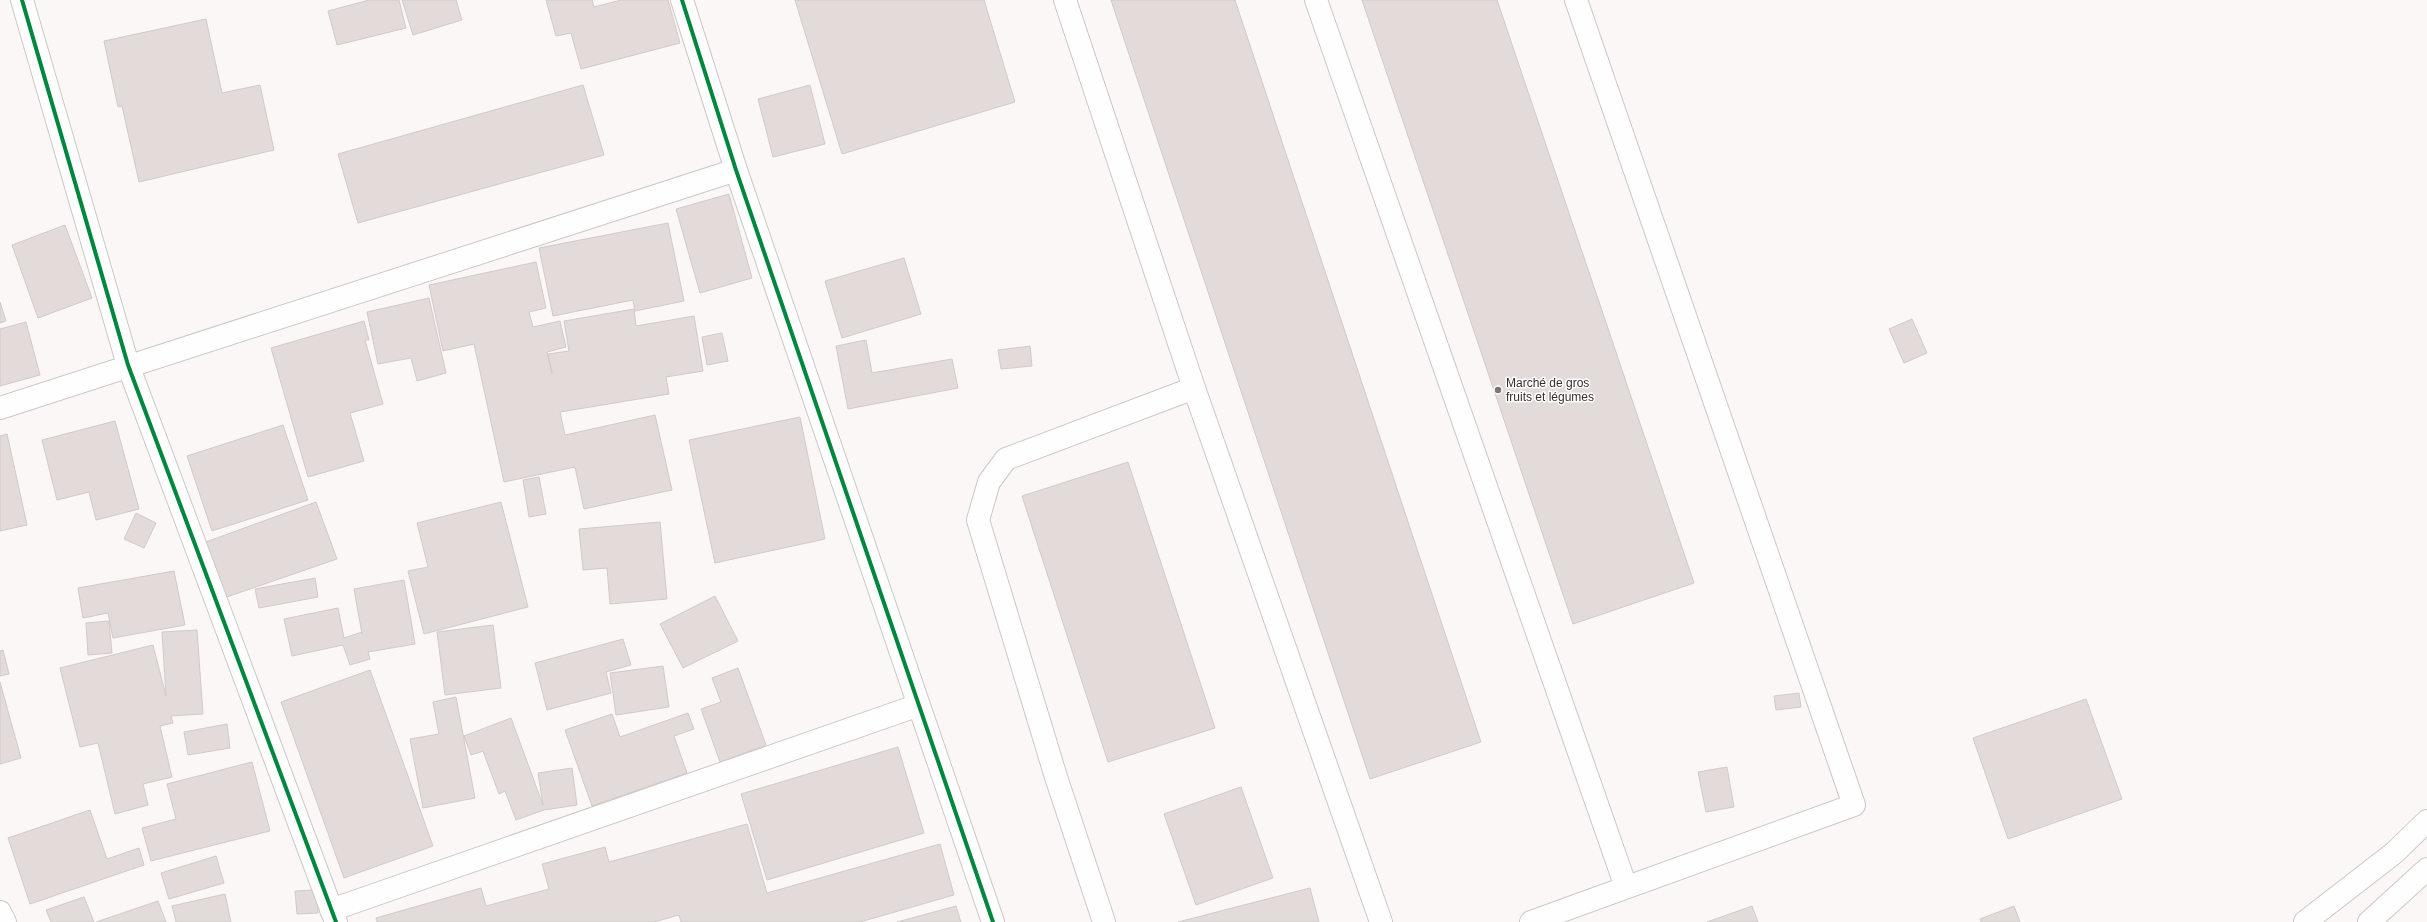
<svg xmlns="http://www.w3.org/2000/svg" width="2427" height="922" viewBox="0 0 2427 922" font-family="Helvetica,sans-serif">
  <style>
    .building { fill: #e2dbda; stroke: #d1cac9 }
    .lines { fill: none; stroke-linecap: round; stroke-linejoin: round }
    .minor-casing { stroke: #cec7c7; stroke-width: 24 }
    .major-casing { stroke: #cec7c7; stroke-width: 24 }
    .minor { stroke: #fefefe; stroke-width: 22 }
    .major { stroke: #fefefe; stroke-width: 22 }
    .cycleway-casing { stroke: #fff; stroke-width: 6 }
    .cycleway { stroke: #00873e; stroke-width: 4 }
    .poi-dot { fill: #7d7474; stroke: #fff; stroke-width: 1.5 }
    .labels { text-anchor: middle; stroke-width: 3; stroke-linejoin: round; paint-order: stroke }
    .poi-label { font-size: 12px; fill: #392e2e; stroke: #fff; text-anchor: start }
  </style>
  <rect width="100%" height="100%" fill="#fbf7f7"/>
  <!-- building -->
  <path class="building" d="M 369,0 L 399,0 L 406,28 L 337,45 L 328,11 Z
    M 402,0 L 456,0 L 462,20 L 413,35 Z
    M 546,0 L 592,0 L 594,7 L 621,0 L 668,0 L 680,43 L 581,69 L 571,33 L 556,36 Z
    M 795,0 L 984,0 L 1015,102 L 842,154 Z
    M 1111,0 L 1235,0 L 1481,742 L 1370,779 Z
    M 1362,0 L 1497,0 L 1694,583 L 1573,624 Z
    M 206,19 L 222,93 L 260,85 L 274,150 L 139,182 L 122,106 L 118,107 L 104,41 Z
    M 583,85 L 604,155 L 358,223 L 338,154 Z
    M 810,85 L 825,144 L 773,157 L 758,99 Z
    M 729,194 L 752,278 L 700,293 L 676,209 Z
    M 668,223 L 684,301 L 635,311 L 633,300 L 553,316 L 539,248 Z
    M 65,225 L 92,298 L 38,318 L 12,245 Z
    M 904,258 L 921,314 L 842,338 L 825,281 Z
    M 536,262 L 546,308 L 529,312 L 533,327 L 560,321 L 566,347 L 547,352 L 552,373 L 548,354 L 569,351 L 564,321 L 634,309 L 636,326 L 694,316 L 703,371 L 666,377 L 669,394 L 560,412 L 565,435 L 655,415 L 672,490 L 584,509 L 575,467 L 504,482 L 474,344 L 443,351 L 429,285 Z
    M 429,298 L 446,373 L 417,381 L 411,358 L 378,364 L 367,312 Z
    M 0,302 L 6,321 L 0,323 Z
    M 1912,319 L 1927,353 L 1904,363 L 1889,329 Z
    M 364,321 L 369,340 L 365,340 L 383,404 L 350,413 L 364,461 L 308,477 L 271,348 Z
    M 26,322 L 40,375 L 0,386 L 0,329 Z
    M 722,333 L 728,361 L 707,365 L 702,337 Z
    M 866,340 L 872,373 L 952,359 L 958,388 L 848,409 L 836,346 Z
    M 1030,346 L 1032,366 L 1001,369 L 998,350 Z
    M 800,417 L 825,539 L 715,563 L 689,440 Z
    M 115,421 L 139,509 L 96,520 L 89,492 L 57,500 L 42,440 Z
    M 283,425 L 308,500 L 212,531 L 187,456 Z
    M 7,434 L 27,525 L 0,531 L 0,436 Z
    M 1128,462 L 1215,728 L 1108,762 L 1022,496 Z
    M 539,477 L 546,514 L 529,517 L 523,480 Z
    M 316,502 L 337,559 L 224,598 L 203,543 Z
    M 501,502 L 528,607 L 424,634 L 408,571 L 428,567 L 417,523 Z
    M 136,513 L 156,523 L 144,548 L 124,539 Z
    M 660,522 L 667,599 L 610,604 L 607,568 L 583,570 L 579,529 Z
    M 174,571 L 185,625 L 113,638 L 108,613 L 83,618 L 78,588 Z
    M 315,578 L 318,597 L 259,608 L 255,589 Z
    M 404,580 L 415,644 L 368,652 L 370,659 L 350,665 L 343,645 L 292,656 L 284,619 L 338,608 L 344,638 L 362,632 L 362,634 L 354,589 Z
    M 715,596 L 738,641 L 683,668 L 660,624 Z
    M 109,621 L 112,653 L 88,655 L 86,623 Z
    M 493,625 L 501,688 L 445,695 L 437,632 Z
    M 197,630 L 203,714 L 171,716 L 173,723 L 160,726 L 172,777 L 143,784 L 148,805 L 115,814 L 98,743 L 80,747 L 60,668 L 153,645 L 166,696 L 162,632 Z
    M 623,639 L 631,665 L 606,672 L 611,693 L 547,710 L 535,663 Z
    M 3,650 L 9,674 L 0,676 L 0,651 Z
    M 663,666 L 669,707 L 616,715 L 610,673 Z
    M 738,668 L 766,745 L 720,762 L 701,709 L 721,702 L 712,678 Z
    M 370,670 L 433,846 L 344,878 L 281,702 Z
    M 0,682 L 21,758 L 0,764 Z
    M 1799,693 L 1801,707 L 1776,710 L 1774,696 Z
    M 456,697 L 475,798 L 423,808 L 410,739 L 439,734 L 433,702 Z
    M 2086,699 L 2122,799 L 2008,839 L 1973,738 Z
    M 688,713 L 694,729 L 674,736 L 687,773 L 592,806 L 565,730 L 612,714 L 620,737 Z
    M 511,718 L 543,805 L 538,773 L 572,768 L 577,805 L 544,810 L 516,820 L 505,791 L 499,794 L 483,751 L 471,755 L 464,736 Z
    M 227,724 L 230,748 L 188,755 L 184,732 Z
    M 898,747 L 924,833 L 767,880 L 741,794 Z
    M 252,762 L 270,831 L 151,861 L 142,828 L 176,819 L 167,784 Z
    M 1727,767 L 1734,807 L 1706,812 L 1698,772 Z
    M 1241,787 L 1273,878 L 1196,905 L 1164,814 Z
    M 90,810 L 107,859 L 139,848 L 144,865 L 30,904 L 8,838 Z
    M 747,824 L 767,893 L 940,844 L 954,895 L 860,922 L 681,922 L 679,915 L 654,922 L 377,922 L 376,918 L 481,888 L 486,906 L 549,889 L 542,864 L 605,847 L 609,862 Z
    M 216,856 L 224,883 L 169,899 L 161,873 Z
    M 1310,888 L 1319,922 L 1178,922 Z
    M 317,890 L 318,913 L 297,914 L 295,891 Z
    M 225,894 L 231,922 L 176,922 L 172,906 Z
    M 84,897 L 94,922 L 51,922 L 46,910 Z
    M 158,901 L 166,922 L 96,922 Z
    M 956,906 L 961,922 L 897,922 Z
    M 1752,906 L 1758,922 L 1707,922 Z
    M 2014,906 L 2020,922 L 1981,922 L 1980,919 Z"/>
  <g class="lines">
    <defs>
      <path id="minor" d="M 22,0 L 128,365 L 336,922
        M 682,0 L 736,170 L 993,922
        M 1065,0 L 1194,388 L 1006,459 L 989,482 L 978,520 L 1056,777 L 1104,922
        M 1316,0 L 1626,887
        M 1194,388 L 1381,922
        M 0,408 L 736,170
        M 331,910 L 919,705
        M 0,912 L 5,922
        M 1531,922 L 1854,805 L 1576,0
        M 2305,922 L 2394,853 L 2427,821"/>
      <path id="major" d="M 2369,922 L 2427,869"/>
    </defs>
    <!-- minor casing -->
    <use href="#minor" class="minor-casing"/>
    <!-- major casing -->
    <use href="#major" class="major-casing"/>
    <!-- minor -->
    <use href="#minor" class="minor"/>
    <!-- major -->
    <use href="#major" class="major"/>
    <defs>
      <path id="cycleway" d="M 22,0 L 128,365 L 336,922
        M 682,0 L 736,170 L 993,922"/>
    </defs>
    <!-- cycleway casing -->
    <use href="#cycleway" class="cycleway-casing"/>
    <!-- cycleway -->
    <use href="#cycleway" class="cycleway"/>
  </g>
  <!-- markers -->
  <circle class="poi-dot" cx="1498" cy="390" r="4"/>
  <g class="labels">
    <!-- poi labels -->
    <g class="poi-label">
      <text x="1506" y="387">Marché de gros<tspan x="1506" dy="14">fruits et légumes</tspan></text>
    </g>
  </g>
</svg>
